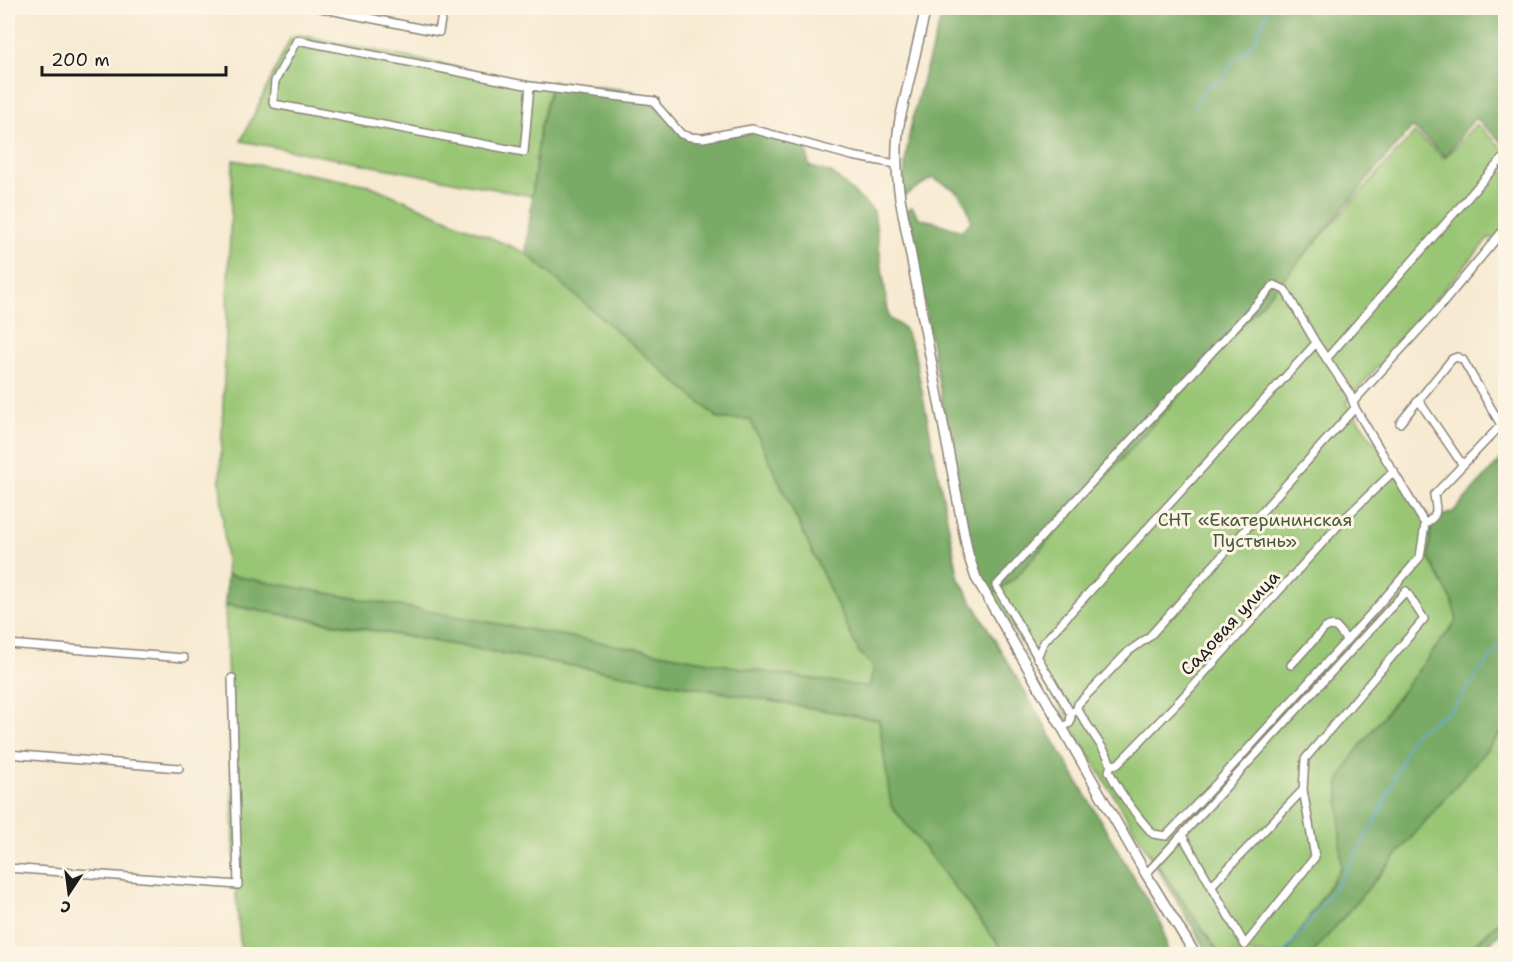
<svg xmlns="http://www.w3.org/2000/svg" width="1513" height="962" viewBox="0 0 1513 962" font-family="'Shantell Sans',sans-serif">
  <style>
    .green { fill: #99c674; stroke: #5a7148; stroke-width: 1.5 }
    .forest { fill: #7aab66; stroke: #4b6441; stroke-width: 1.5 }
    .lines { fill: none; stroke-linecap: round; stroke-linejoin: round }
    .stream { stroke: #67abdc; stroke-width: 1.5 }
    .minor-casing { stroke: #8a8377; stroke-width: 10 }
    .secondary-casing { stroke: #8a8377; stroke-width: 12 }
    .minor { stroke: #fff; stroke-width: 7 }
    .secondary { stroke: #fff; stroke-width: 9 }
    .labels { text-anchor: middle; stroke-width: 6; stroke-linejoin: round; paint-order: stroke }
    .park-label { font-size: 18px; fill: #48583b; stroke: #fcf5e5 }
    .street-label { font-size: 18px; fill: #1c1c1c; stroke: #fcf5e5 }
  </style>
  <rect width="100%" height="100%" fill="#fcf5e5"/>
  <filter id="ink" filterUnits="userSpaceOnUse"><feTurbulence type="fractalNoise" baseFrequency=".0167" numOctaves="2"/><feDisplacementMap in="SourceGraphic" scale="12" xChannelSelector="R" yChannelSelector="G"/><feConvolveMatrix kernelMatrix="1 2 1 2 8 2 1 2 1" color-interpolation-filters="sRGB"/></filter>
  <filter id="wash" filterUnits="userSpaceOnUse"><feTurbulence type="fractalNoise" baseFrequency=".008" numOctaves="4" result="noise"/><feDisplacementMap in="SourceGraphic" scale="24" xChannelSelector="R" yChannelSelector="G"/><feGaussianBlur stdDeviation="1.35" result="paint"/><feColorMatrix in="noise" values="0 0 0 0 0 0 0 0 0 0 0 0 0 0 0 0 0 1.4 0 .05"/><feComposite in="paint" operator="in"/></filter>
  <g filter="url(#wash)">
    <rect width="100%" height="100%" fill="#f7ead2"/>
    <!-- green -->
    <path class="green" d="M 300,35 L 551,87 L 540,127 L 532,196 L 241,141 L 290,39 Z
      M 1476,124 L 1505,150 L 1505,249 L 1490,237 L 1346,403 L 1431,520 L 1429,558 L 1452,601 L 1457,620 L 1352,757 L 1339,783 L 1341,867 L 1286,954 L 1220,954 L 1146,849 L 992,595 L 1014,579 L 1414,133 L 1445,158 Z
      M 233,160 L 369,185 L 526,253 L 719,419 L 750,419 L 859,652 L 874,667 L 869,688 L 770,673 L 227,575 L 220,480 Z
      M 225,605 L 879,720 L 891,805 L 1006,954 L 241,954 L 236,894 Z
      M 1505,728 L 1505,916 L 1467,951 L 1469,954 L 1312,954 Z"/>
    <!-- forest -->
    <path class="forest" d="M 944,8 L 1505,8 L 1505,145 L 1475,118 L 1445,156 L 1412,127 L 1288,274 L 1014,579 L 992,595 L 977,572 L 969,548 L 907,210 L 912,207 L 920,219 C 935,220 947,227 962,231 L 971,221 C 966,195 956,188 932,178 L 904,196 C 902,132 927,69 944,8 Z
      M 552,81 L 633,91 L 655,105 L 677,130 L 704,139 L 751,132 L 806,143 L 809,166 L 833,174 L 874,211 L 889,318 L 904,328 L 914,351 L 959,579 L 1163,927 L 1168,954 L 1006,954 L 891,805 L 879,720 L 225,604 L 227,575 L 770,673 L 869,687 L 874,667 L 859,652 L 750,419 L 719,419 L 526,253 L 540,127 Z
      M 1505,455 L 1505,728 L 1312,954 L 1286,954 L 1341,867 L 1339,783 L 1352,757 L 1457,620 L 1452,601 L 1429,558 L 1431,520 L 1453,512 Z
      M 1146,849 L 1153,858 L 1220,954 L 1209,954 Z
      M 1505,916 L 1505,929 L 1479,953 L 1480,954 L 1469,954 L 1467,952 Z"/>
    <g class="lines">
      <!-- stream -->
      <path class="stream" d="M 1194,107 L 1208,85 L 1225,77 L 1233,61 L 1248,48 L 1257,36 L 1268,8
        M 1284,954 L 1339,882 L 1379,815 L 1412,735 L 1452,709 L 1506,637"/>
    </g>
  </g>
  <g filter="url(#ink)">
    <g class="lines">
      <defs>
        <path id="minor" d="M 321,8 L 344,13
          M 346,8 L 344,13 L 439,32 L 443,8
          M 530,86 L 524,152 L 274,104 L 273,102 L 275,81 L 297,40 L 530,86 L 655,101 L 656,105 L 681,134 L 690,137 L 703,138 L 752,129 L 852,156 L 896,164
          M 1327,358 L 1501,160 L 1506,164
          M 1354,401 L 1438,309 L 1506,227
          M 1419,401 L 1462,464
          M 1400,423 L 1452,359 L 1457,357 L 1463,360 L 1501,425
          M 1425,524 C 1440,514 1436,510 1434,495 L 1506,420
          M 8,644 L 184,658
          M 1037,658 L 1043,643 L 1316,343
          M 1291,665 L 1324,629 L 1329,626 L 1336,627 L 1347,640
          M 1071,714 L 996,586 L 1274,285 L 1285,290 L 1316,343 L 1350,394 L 1355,408 L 1425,524 L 1420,557 L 1375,609 L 1215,785 L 1166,836 L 1153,834 C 1136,815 1120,794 1109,771 L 1111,765 L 1107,755 L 1077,709
          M 1063,727 L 1070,723 L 1071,714 L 1077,709 L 1078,704 L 1129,651 L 1149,637 L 1355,408
          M 8,754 L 179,768
          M 1111,765 L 1118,764 L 1180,700 L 1346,517 L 1394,471
          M 8,868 L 238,885 L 232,678
          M 1146,874 L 1406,591 L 1424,619 L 1305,759 L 1303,790 L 1315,857 L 1245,945 L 1182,835
          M 1212,885 L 1303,790"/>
        <path id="secondary" d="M 926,8 L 900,119 C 895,146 896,171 900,198 L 968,554 L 976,578 L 985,593 L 1146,874 L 1195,954"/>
      </defs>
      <!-- minor casing -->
      <use href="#minor" class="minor-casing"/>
      <!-- secondary casing -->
      <use href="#secondary" class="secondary-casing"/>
      <!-- minor -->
      <use href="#minor" class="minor"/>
      <!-- secondary -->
      <use href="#secondary" class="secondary"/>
    </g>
  </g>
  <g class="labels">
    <!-- park labels -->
    <g class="park-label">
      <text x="1255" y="526">СНТ «Екатерининская<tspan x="1255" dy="21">Пустынь»</tspan></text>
    </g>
    <!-- street labels -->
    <g class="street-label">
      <text transform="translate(1230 623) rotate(-47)" y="6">Садовая улица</text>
    </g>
  </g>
  <!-- margin -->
  <rect width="1513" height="962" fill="none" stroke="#fcf5e5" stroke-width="30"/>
  <!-- north arrow -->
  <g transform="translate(69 893) rotate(193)" stroke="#fcf5e5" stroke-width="4.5" paint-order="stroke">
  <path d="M0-4.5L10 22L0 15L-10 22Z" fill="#1c1c1c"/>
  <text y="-9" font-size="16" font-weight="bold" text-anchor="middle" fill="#1c1c1c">С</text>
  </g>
  <!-- scale -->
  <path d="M42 66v9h184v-9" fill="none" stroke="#1c1c1c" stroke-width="3"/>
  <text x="51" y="66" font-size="18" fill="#1c1c1c" stroke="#fcf5e5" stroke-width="4.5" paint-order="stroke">200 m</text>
</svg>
